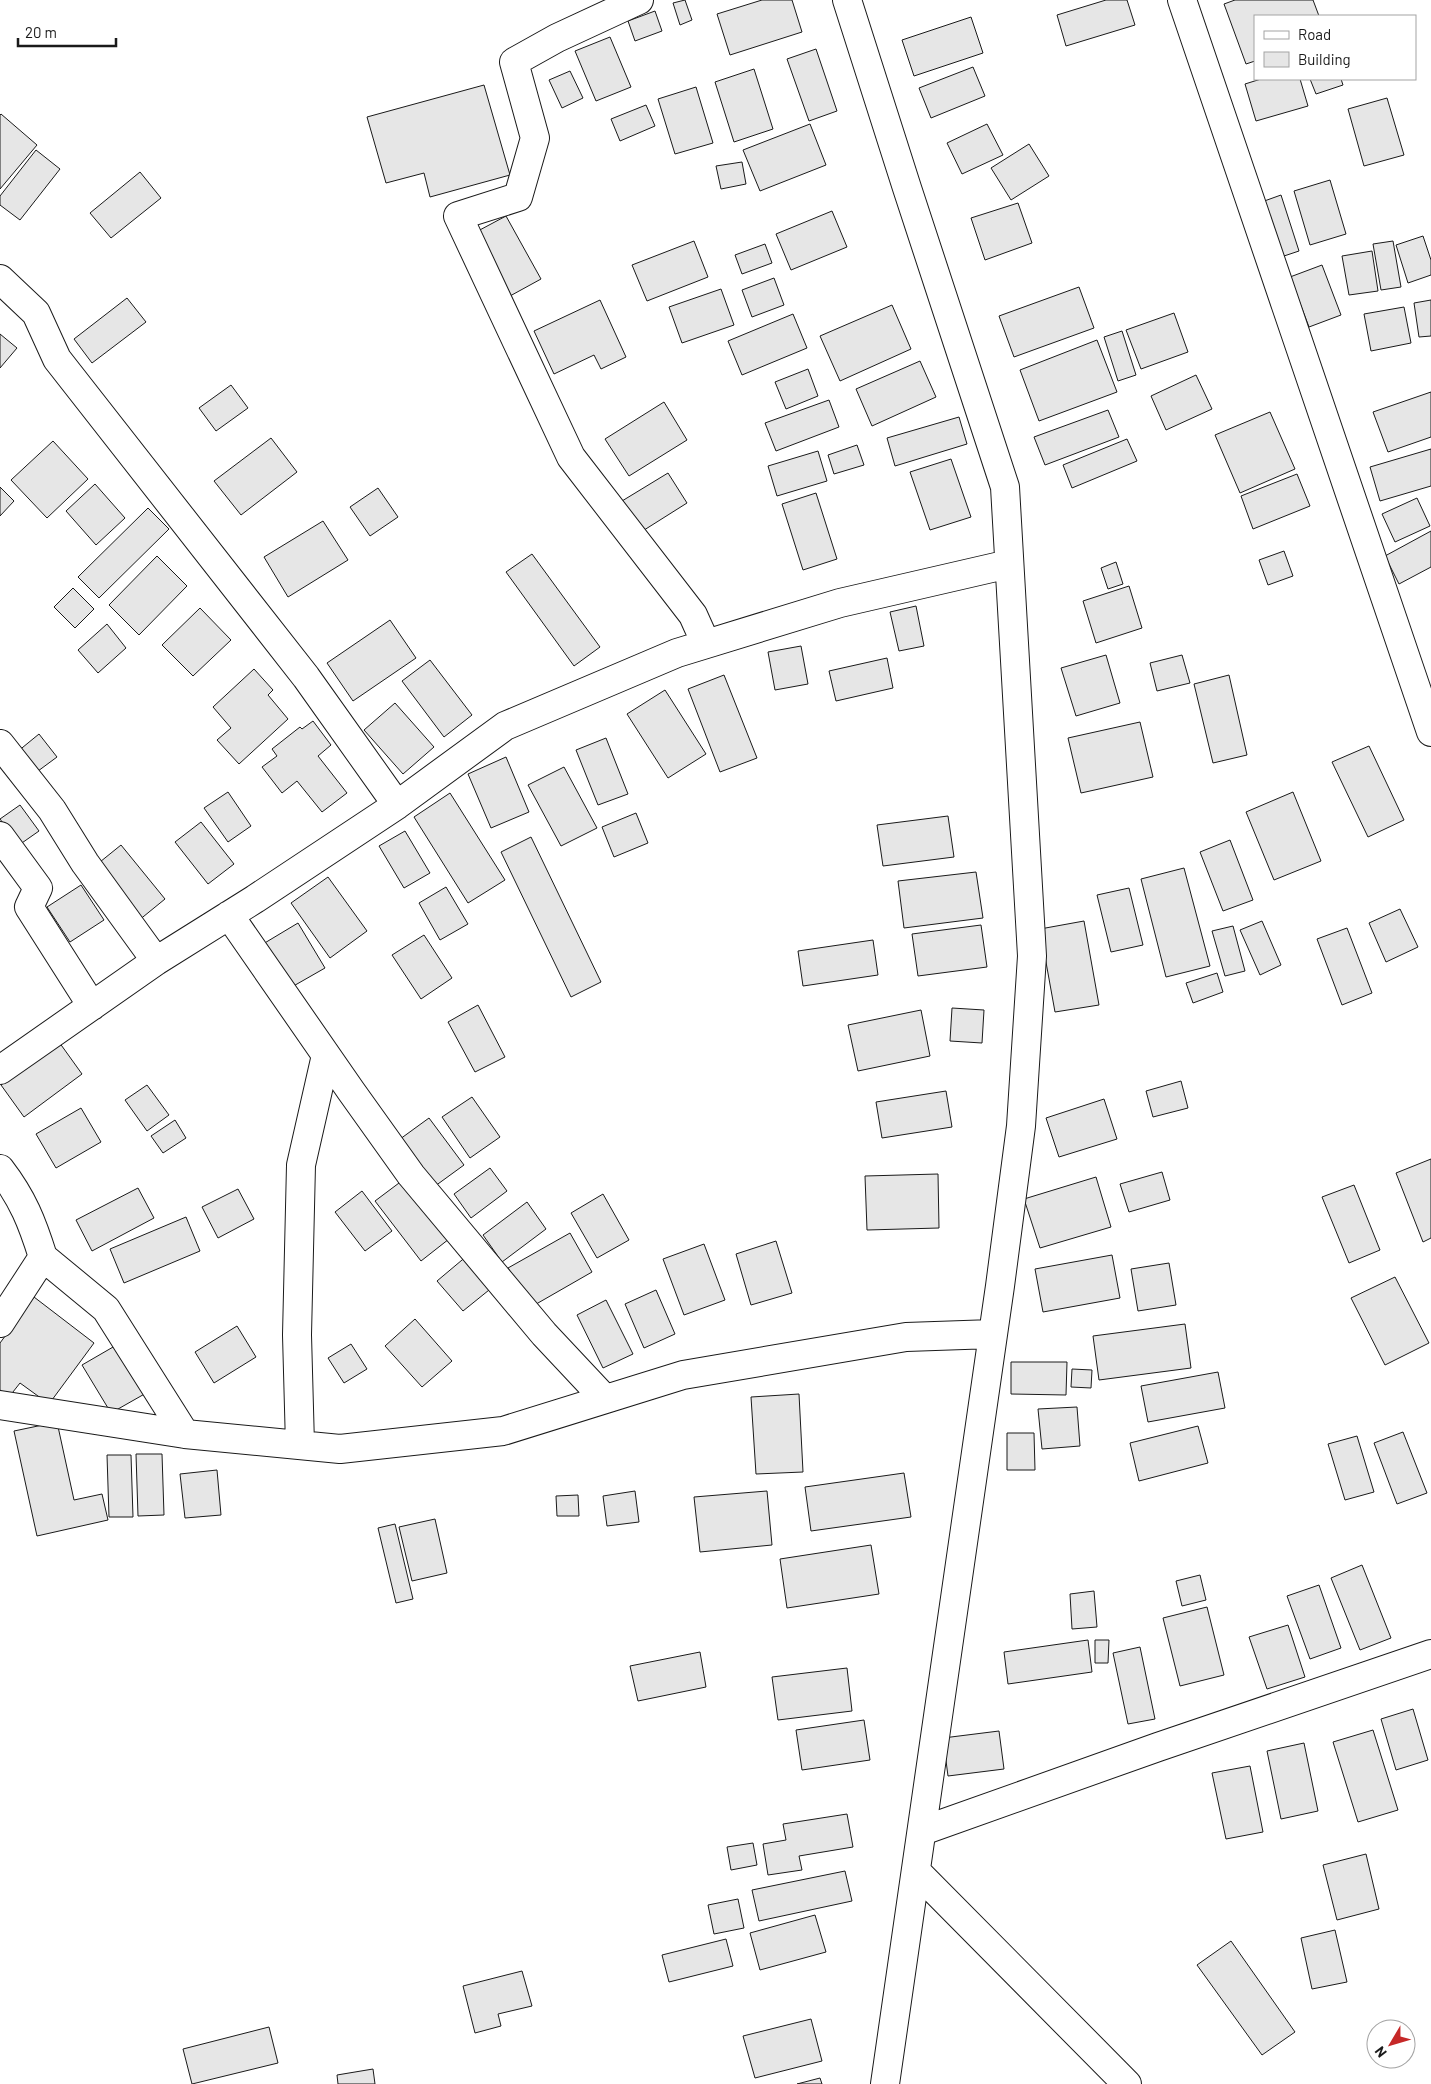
<svg xmlns="http://www.w3.org/2000/svg" width="1431" height="2084" viewBox="0 0 1431 2084" font-family="Barlow,sans-serif">
  <style>
    .building { fill: #e6e6e6; stroke: #1a1a1a }
    .lines { fill: none; stroke-linecap: round; stroke-linejoin: round }
    .minor-casing { stroke: #1a1a1a; stroke-width: 30 }
    .minor { stroke: #fff; stroke-width: 28 }
  </style>
  <rect width="100%" height="100%" fill="#fff"/>
  <!-- building -->
  <path class="building" d="M 685,0 L 692,20 L 680,25 L 673,3 Z
    M 762,0 L 792,0 L 802,32 L 730,55 L 717,14 Z
    M 1106,0 L 1127,0 L 1135,25 L 1066,46 L 1057,15 Z
    M 1235,0 L 1313,0 L 1319,16 L 1255,16 L 1255,61 L 1246,64 L 1224,4 Z
    M 655,11 L 662,31 L 635,41 L 628,21 Z
    M 971,17 L 983,53 L 914,76 L 902,40 Z
    M 610,37 L 631,87 L 596,101 L 575,51 Z
    M 816,49 L 837,111 L 809,121 L 787,59 Z
    M 973,67 L 985,96 L 931,118 L 919,88 Z
    M 754,69 L 773,129 L 734,142 L 715,82 Z
    M 570,71 L 583,98 L 562,108 L 549,80 Z
    M 1261,79 L 1300,79 L 1308,106 L 1256,121 L 1245,84 Z
    M 1310,79 L 1341,79 L 1343,85 L 1316,94 Z
    M 484,85 L 510,175 L 430,197 L 424,173 L 386,183 L 367,117 Z
    M 696,87 L 713,143 L 675,154 L 658,99 Z
    M 1387,98 L 1404,155 L 1364,166 L 1348,109 Z
    M 646,105 L 655,126 L 620,141 L 611,119 Z
    M 1,114 L 37,145 L 0,189 L 0,115 Z
    M 810,124 L 826,165 L 760,191 L 743,150 Z
    M 987,124 L 1003,155 L 962,174 L 947,143 Z
    M 1029,144 L 1049,176 L 1011,200 L 991,168 Z
    M 36,150 L 60,169 L 20,220 L 0,205 L 0,196 Z
    M 742,162 L 746,184 L 721,189 L 716,166 Z
    M 140,172 L 161,198 L 111,238 L 90,213 Z
    M 1330,180 L 1346,234 L 1310,245 L 1294,191 Z
    M 1281,195 L 1299,251 L 1275,259 L 1256,204 Z
    M 1018,203 L 1032,243 L 985,260 L 971,218 Z
    M 832,211 L 847,247 L 791,270 L 776,234 Z
    M 506,216 L 541,279 L 510,296 L 476,232 Z
    M 1423,236 L 1431,260 L 1431,275 L 1408,283 L 1396,245 Z
    M 694,241 L 708,277 L 647,301 L 632,265 Z
    M 1393,241 L 1401,287 L 1381,290 L 1373,244 Z
    M 765,244 L 772,263 L 742,274 L 735,255 Z
    M 1372,251 L 1378,291 L 1349,295 L 1342,256 Z
    M 1322,265 L 1341,315 L 1309,327 L 1290,277 Z
    M 774,278 L 784,305 L 752,317 L 742,290 Z
    M 1079,287 L 1094,328 L 1014,357 L 999,316 Z
    M 721,289 L 734,325 L 682,343 L 669,307 Z
    M 127,298 L 146,322 L 92,363 L 74,339 Z
    M 600,300 L 626,357 L 601,369 L 594,355 L 554,374 L 534,331 Z
    M 1431,300 L 1431,336 L 1419,337 L 1414,303 Z
    M 892,305 L 911,349 L 840,381 L 820,336 Z
    M 1404,307 L 1411,343 L 1371,351 L 1364,314 Z
    M 1174,313 L 1188,352 L 1141,369 L 1126,330 Z
    M 793,314 L 807,348 L 742,375 L 728,341 Z
    M 1122,331 L 1136,375 L 1118,381 L 1104,337 Z
    M 0,334 L 17,348 L 0,368 Z
    M 1097,340 L 1117,392 L 1039,421 L 1020,370 Z
    M 920,361 L 936,397 L 872,426 L 856,389 Z
    M 808,369 L 818,396 L 786,409 L 775,382 Z
    M 1196,375 L 1212,409 L 1166,430 L 1151,396 Z
    M 231,385 L 248,408 L 216,431 L 199,408 Z
    M 1431,392 L 1431,437 L 1388,452 L 1373,412 Z
    M 829,400 L 839,427 L 776,451 L 765,423 Z
    M 664,402 L 687,440 L 629,476 L 605,439 Z
    M 1108,410 L 1119,437 L 1045,465 L 1034,437 Z
    M 1270,412 L 1295,469 L 1240,493 L 1215,435 Z
    M 959,417 L 967,444 L 895,466 L 887,438 Z
    M 271,438 L 297,472 L 241,515 L 214,481 Z
    M 1127,439 L 1137,461 L 1072,488 L 1063,465 Z
    M 53,441 L 88,479 L 47,518 L 11,480 Z
    M 857,445 L 864,465 L 834,474 L 828,455 Z
    M 1431,449 L 1431,486 L 1380,501 L 1370,467 Z
    M 818,451 L 827,481 L 777,496 L 768,466 Z
    M 951,459 L 971,517 L 930,530 L 910,472 Z
    M 668,473 L 687,503 L 641,532 L 622,501 Z
    M 1297,474 L 1310,506 L 1253,529 L 1241,496 Z
    M 95,484 L 125,518 L 96,545 L 66,511 Z
    M 0,487 L 14,501 L 0,516 Z
    M 378,488 L 398,517 L 370,536 L 350,507 Z
    M 816,493 L 837,559 L 803,570 L 782,504 Z
    M 1417,498 L 1430,526 L 1395,542 L 1382,514 Z
    M 148,508 L 169,529 L 99,598 L 78,577 Z
    M 323,521 L 348,560 L 288,597 L 264,557 Z
    M 1431,531 L 1431,567 L 1399,584 L 1385,556 Z
    M 1284,551 L 1293,576 L 1268,585 L 1259,560 Z
    M 532,554 L 600,647 L 574,666 L 506,572 Z
    M 157,556 L 187,586 L 139,635 L 109,605 Z
    M 1116,562 L 1123,584 L 1108,589 L 1101,568 Z
    M 1129,586 L 1142,628 L 1096,643 L 1083,601 Z
    M 73,588 L 94,609 L 75,628 L 54,607 Z
    M 916,606 L 924,646 L 899,651 L 890,612 Z
    M 200,608 L 231,640 L 193,676 L 162,645 Z
    M 390,620 L 416,658 L 353,701 L 327,663 Z
    M 107,624 L 126,648 L 98,673 L 78,650 Z
    M 801,646 L 808,684 L 775,690 L 768,652 Z
    M 1106,655 L 1120,703 L 1076,716 L 1061,668 Z
    M 1182,655 L 1190,683 L 1157,691 L 1150,663 Z
    M 887,658 L 893,688 L 836,701 L 829,671 Z
    M 430,660 L 472,715 L 444,737 L 402,681 Z
    M 254,669 L 273,690 L 268,695 L 288,719 L 239,764 L 217,740 L 231,728 L 213,707 Z
    M 724,675 L 757,758 L 720,772 L 688,689 Z
    M 1229,675 L 1247,755 L 1213,763 L 1194,684 Z
    M 665,690 L 706,754 L 668,778 L 627,714 Z
    M 395,703 L 434,747 L 403,774 L 364,730 Z
    M 313,721 L 331,745 L 318,756 L 347,793 L 322,812 L 297,781 L 282,793 L 262,767 L 277,756 L 272,749 L 300,727 L 302,729 Z
    M 1140,722 L 1153,777 L 1081,793 L 1068,738 Z
    M 39,734 L 57,757 L 34,774 L 17,752 Z
    M 606,738 L 628,794 L 598,805 L 576,750 Z
    M 1369,746 L 1404,820 L 1368,837 L 1332,762 Z
    M 506,757 L 529,812 L 491,828 L 468,774 Z
    M 564,767 L 597,828 L 561,846 L 528,785 Z
    M 228,792 L 251,826 L 228,842 L 204,808 Z
    M 1293,792 L 1321,861 L 1274,880 L 1246,812 Z
    M 450,793 L 505,880 L 468,903 L 414,817 Z
    M 20,805 L 39,831 L 19,845 L 0,819 Z
    M 636,813 L 648,843 L 614,857 L 602,827 Z
    M 948,816 L 954,857 L 883,866 L 877,825 Z
    M 201,822 L 234,864 L 208,884 L 175,842 Z
    M 405,831 L 430,873 L 404,888 L 379,846 Z
    M 531,837 L 601,982 L 571,997 L 501,852 Z
    M 1230,840 L 1253,900 L 1223,911 L 1200,852 Z
    M 121,845 L 165,899 L 138,921 L 95,866 Z
    M 1184,868 L 1210,966 L 1166,977 L 1141,879 Z
    M 976,872 L 983,918 L 904,928 L 898,881 Z
    M 328,877 L 367,931 L 330,958 L 291,903 Z
    M 81,885 L 104,920 L 70,942 L 47,907 Z
    M 446,887 L 468,924 L 440,940 L 419,903 Z
    M 1129,888 L 1143,945 L 1111,952 L 1097,895 Z
    M 1400,909 L 1418,947 L 1386,962 L 1369,923 Z
    M 1084,921 L 1099,1005 L 1055,1012 L 1040,929 Z
    M 1262,921 L 1281,965 L 1260,975 L 1240,930 Z
    M 298,923 L 325,968 L 290,988 L 263,944 Z
    M 981,925 L 987,967 L 918,976 L 912,934 Z
    M 1233,926 L 1245,971 L 1225,976 L 1212,931 Z
    M 1347,928 L 1372,993 L 1342,1005 L 1317,939 Z
    M 424,935 L 452,978 L 421,999 L 392,955 Z
    M 873,940 L 878,975 L 803,986 L 798,951 Z
    M 1217,973 L 1223,992 L 1193,1003 L 1186,983 Z
    M 478,1005 L 505,1057 L 475,1072 L 448,1022 Z
    M 952,1008 L 984,1010 L 982,1043 L 950,1041 Z
    M 921,1010 L 930,1056 L 858,1071 L 848,1025 Z
    M 59,1042 L 82,1074 L 24,1117 L 1,1085 Z
    M 1181,1081 L 1188,1108 L 1153,1117 L 1146,1091 Z
    M 147,1085 L 169,1115 L 147,1131 L 125,1100 Z
    M 946,1091 L 952,1127 L 882,1138 L 876,1102 Z
    M 472,1097 L 500,1137 L 470,1158 L 442,1117 Z
    M 1104,1099 L 1117,1139 L 1059,1157 L 1046,1118 Z
    M 81,1108 L 101,1142 L 56,1168 L 36,1134 Z
    M 429,1118 L 464,1165 L 431,1189 L 396,1142 Z
    M 175,1120 L 186,1138 L 163,1153 L 151,1136 Z
    M 1431,1159 L 1431,1238 L 1423,1242 L 1396,1173 Z
    M 490,1168 L 507,1191 L 471,1218 L 454,1194 Z
    M 1162,1172 L 1170,1200 L 1129,1212 L 1120,1184 Z
    M 938,1174 L 939,1228 L 867,1230 L 865,1176 Z
    M 1096,1177 L 1111,1227 L 1040,1248 L 1024,1199 Z
    M 403,1180 L 449,1239 L 421,1261 L 375,1201 Z
    M 1354,1185 L 1380,1250 L 1349,1263 L 1322,1197 Z
    M 138,1188 L 154,1218 L 92,1251 L 76,1220 Z
    M 238,1189 L 254,1219 L 218,1238 L 202,1207 Z
    M 362,1191 L 392,1231 L 365,1251 L 335,1212 Z
    M 603,1194 L 629,1240 L 597,1258 L 571,1213 Z
    M 527,1202 L 546,1229 L 502,1262 L 483,1235 Z
    M 186,1217 L 200,1251 L 124,1283 L 110,1249 Z
    M 570,1233 L 592,1272 L 531,1307 L 508,1268 Z
    M 776,1241 L 792,1293 L 751,1305 L 736,1254 Z
    M 704,1244 L 725,1300 L 684,1315 L 663,1259 Z
    M 468,1255 L 494,1286 L 463,1311 L 437,1281 Z
    M 1112,1255 L 1120,1298 L 1043,1312 L 1035,1269 Z
    M 1169,1263 L 1176,1305 L 1138,1311 L 1131,1269 Z
    M 1395,1277 L 1429,1343 L 1385,1365 L 1351,1298 Z
    M 656,1290 L 675,1334 L 644,1348 L 625,1304 Z
    M 34,1297 L 94,1343 L 49,1404 L 20,1383 L 9,1397 L 0,1390 L 0,1343 Z
    M 606,1300 L 633,1354 L 603,1368 L 577,1315 Z
    M 415,1319 L 452,1361 L 422,1387 L 385,1346 Z
    M 1185,1324 L 1191,1368 L 1099,1380 L 1093,1336 Z
    M 237,1326 L 256,1357 L 214,1383 L 195,1352 Z
    M 120,1343 L 148,1392 L 111,1413 L 82,1365 Z
    M 351,1344 L 367,1369 L 344,1383 L 328,1358 Z
    M 1011,1362 L 1067,1362 L 1066,1395 L 1011,1394 Z
    M 1072,1369 L 1092,1370 L 1091,1388 L 1071,1387 Z
    M 1218,1372 L 1225,1408 L 1148,1422 L 1141,1386 Z
    M 799,1394 L 803,1472 L 756,1474 L 751,1397 Z
    M 1077,1407 L 1080,1446 L 1042,1449 L 1038,1409 Z
    M 57,1422 L 74,1500 L 102,1494 L 108,1520 L 37,1536 L 14,1431 Z
    M 1198,1426 L 1208,1463 L 1139,1481 L 1130,1443 Z
    M 1403,1432 L 1427,1493 L 1397,1504 L 1374,1443 Z
    M 1007,1433 L 1034,1433 L 1035,1470 L 1007,1470 Z
    M 1357,1436 L 1374,1492 L 1345,1500 L 1328,1444 Z
    M 136,1454 L 162,1454 L 164,1515 L 138,1516 Z
    M 107,1455 L 131,1455 L 133,1517 L 109,1517 Z
    M 217,1470 L 221,1515 L 185,1518 L 180,1474 Z
    M 904,1473 L 911,1517 L 811,1531 L 805,1487 Z
    M 635,1491 L 639,1522 L 607,1526 L 603,1496 Z
    M 767,1491 L 772,1545 L 700,1552 L 694,1497 Z
    M 578,1495 L 579,1516 L 557,1516 L 556,1496 Z
    M 435,1519 L 447,1573 L 412,1581 L 399,1527 Z
    M 395,1524 L 413,1599 L 396,1603 L 378,1528 Z
    M 871,1545 L 879,1594 L 787,1608 L 780,1559 Z
    M 1362,1565 L 1391,1638 L 1360,1650 L 1331,1578 Z
    M 1200,1575 L 1206,1600 L 1182,1606 L 1176,1581 Z
    M 1319,1585 L 1341,1648 L 1310,1659 L 1287,1596 Z
    M 1094,1591 L 1097,1627 L 1072,1629 L 1070,1594 Z
    M 1207,1607 L 1224,1675 L 1180,1686 L 1163,1618 Z
    M 1288,1625 L 1305,1677 L 1267,1689 L 1249,1637 Z
    M 1088,1640 L 1092,1672 L 1008,1684 L 1004,1652 Z
    M 1095,1640 L 1109,1640 L 1108,1663 L 1095,1663 Z
    M 1140,1647 L 1155,1719 L 1128,1724 L 1113,1653 Z
    M 700,1652 L 706,1687 L 638,1701 L 630,1666 Z
    M 847,1668 L 852,1711 L 778,1720 L 772,1677 Z
    M 1413,1709 L 1428,1760 L 1396,1770 L 1381,1719 Z
    M 864,1720 L 870,1760 L 802,1770 L 796,1730 Z
    M 1373,1730 L 1398,1810 L 1358,1822 L 1333,1742 Z
    M 999,1731 L 1004,1769 L 948,1776 L 943,1738 Z
    M 1304,1743 L 1318,1811 L 1281,1819 L 1267,1751 Z
    M 1250,1766 L 1263,1832 L 1226,1839 L 1212,1773 Z
    M 847,1814 L 853,1847 L 799,1856 L 802,1870 L 768,1875 L 763,1844 L 786,1840 L 783,1824 Z
    M 753,1843 L 757,1865 L 731,1870 L 727,1847 Z
    M 1366,1854 L 1379,1909 L 1337,1920 L 1323,1865 Z
    M 845,1871 L 852,1901 L 759,1921 L 752,1890 Z
    M 738,1899 L 744,1928 L 714,1934 L 708,1905 Z
    M 815,1915 L 826,1952 L 760,1970 L 750,1933 Z
    M 1335,1930 L 1347,1982 L 1312,1989 L 1301,1938 Z
    M 726,1939 L 733,1966 L 669,1982 L 662,1955 Z
    M 1231,1941 L 1295,2032 L 1262,2055 L 1197,1965 Z
    M 522,1971 L 532,2006 L 498,2014 L 501,2026 L 475,2033 L 463,1986 Z
    M 811,2019 L 822,2061 L 755,2078 L 743,2036 Z
    M 269,2027 L 278,2063 L 192,2084 L 183,2049 Z
    M 373,2069 L 375,2084 L 338,2084 L 337,2075 Z
    M 820,2078 L 822,2084 L 797,2084 Z"/>
  <g class="lines">
    <defs>
      <path id="minor" d="M 639,0 L 557,38 L 514,62 L 535,138 L 518,197 L 458,216 L 571,457 L 693,615 L 706,644
        M 847,0 L 907,188 L 1005,487 L 1032,956 L 1021,1126 L 1000,1286 L 885,2084
        M 1182,0 L 1431,732
        M 0,279 L 36,313 L 57,359 L 306,677 L 397,805 L 255,899 L 156,961 L 0,1070
        M 0,744 L 52,810 L 85,863 L 156,961
        M 397,805 L 505,726 L 677,653 L 840,603 L 1009,564
        M 0,836 L 38,888 L 29,907 L 92,1006
        M 229,915 L 351,1091 L 411,1175 L 544,1334 L 605,1399
        M 0,1169 C 23,1199 32,1222 43,1257 L 0,1323
        M 0,1405 L 185,1434 L 106,1309 L 43,1257
        M 185,1434 L 340,1449 L 503,1431 L 683,1375 L 906,1337 L 993,1334
        M 300,1445 L 297,1335 L 301,1165 L 326,1055
        M 922,1831 L 1158,1747 L 1431,1654
        M 916,1871 L 1127,2084"/>
    </defs>
    <!-- minor casing -->
    <use href="#minor" class="minor-casing"/>
    <!-- minor -->
    <use href="#minor" class="minor"/>
  </g>
  <!-- legend -->
  <rect x="1254" y="15" width="162" height="65" fill="#ffffff" stroke="#a3a3a3"/>
  <rect x="1264" y="31" width="25" height="8" fill="#ffffff" stroke="#a3a3a3"/>
  <text x="1298" y="40" font-size="15" fill="#1a1a1a">Road</text>
  <rect x="1264" y="52" width="25" height="15" fill="#e6e6e6" stroke="#a3a3a3"/>
  <text x="1298" y="65" font-size="15" fill="#1a1a1a">Building</text>
  <!-- north arrow -->
  <g transform="translate(1391 2044) rotate(232)"><circle r="24" fill="#ffffff" stroke="#a3a3a3"/>
  <path d="M0-4L9 19L0 12L-9 19Z" fill="#c62828"/>
  <text y="-8" font-size="14" font-weight="bold" text-anchor="middle" fill="#1a1a1a">N</text>
  </g>
  <!-- scale -->
  <path d="M18 38v8h98v-8" fill="none" stroke="#1a1a1a" stroke-width="2.5"/>
  <text x="25" y="38" font-size="15" fill="#1a1a1a" stroke="#ffffff" stroke-width="4" paint-order="stroke">20 m</text>
</svg>
